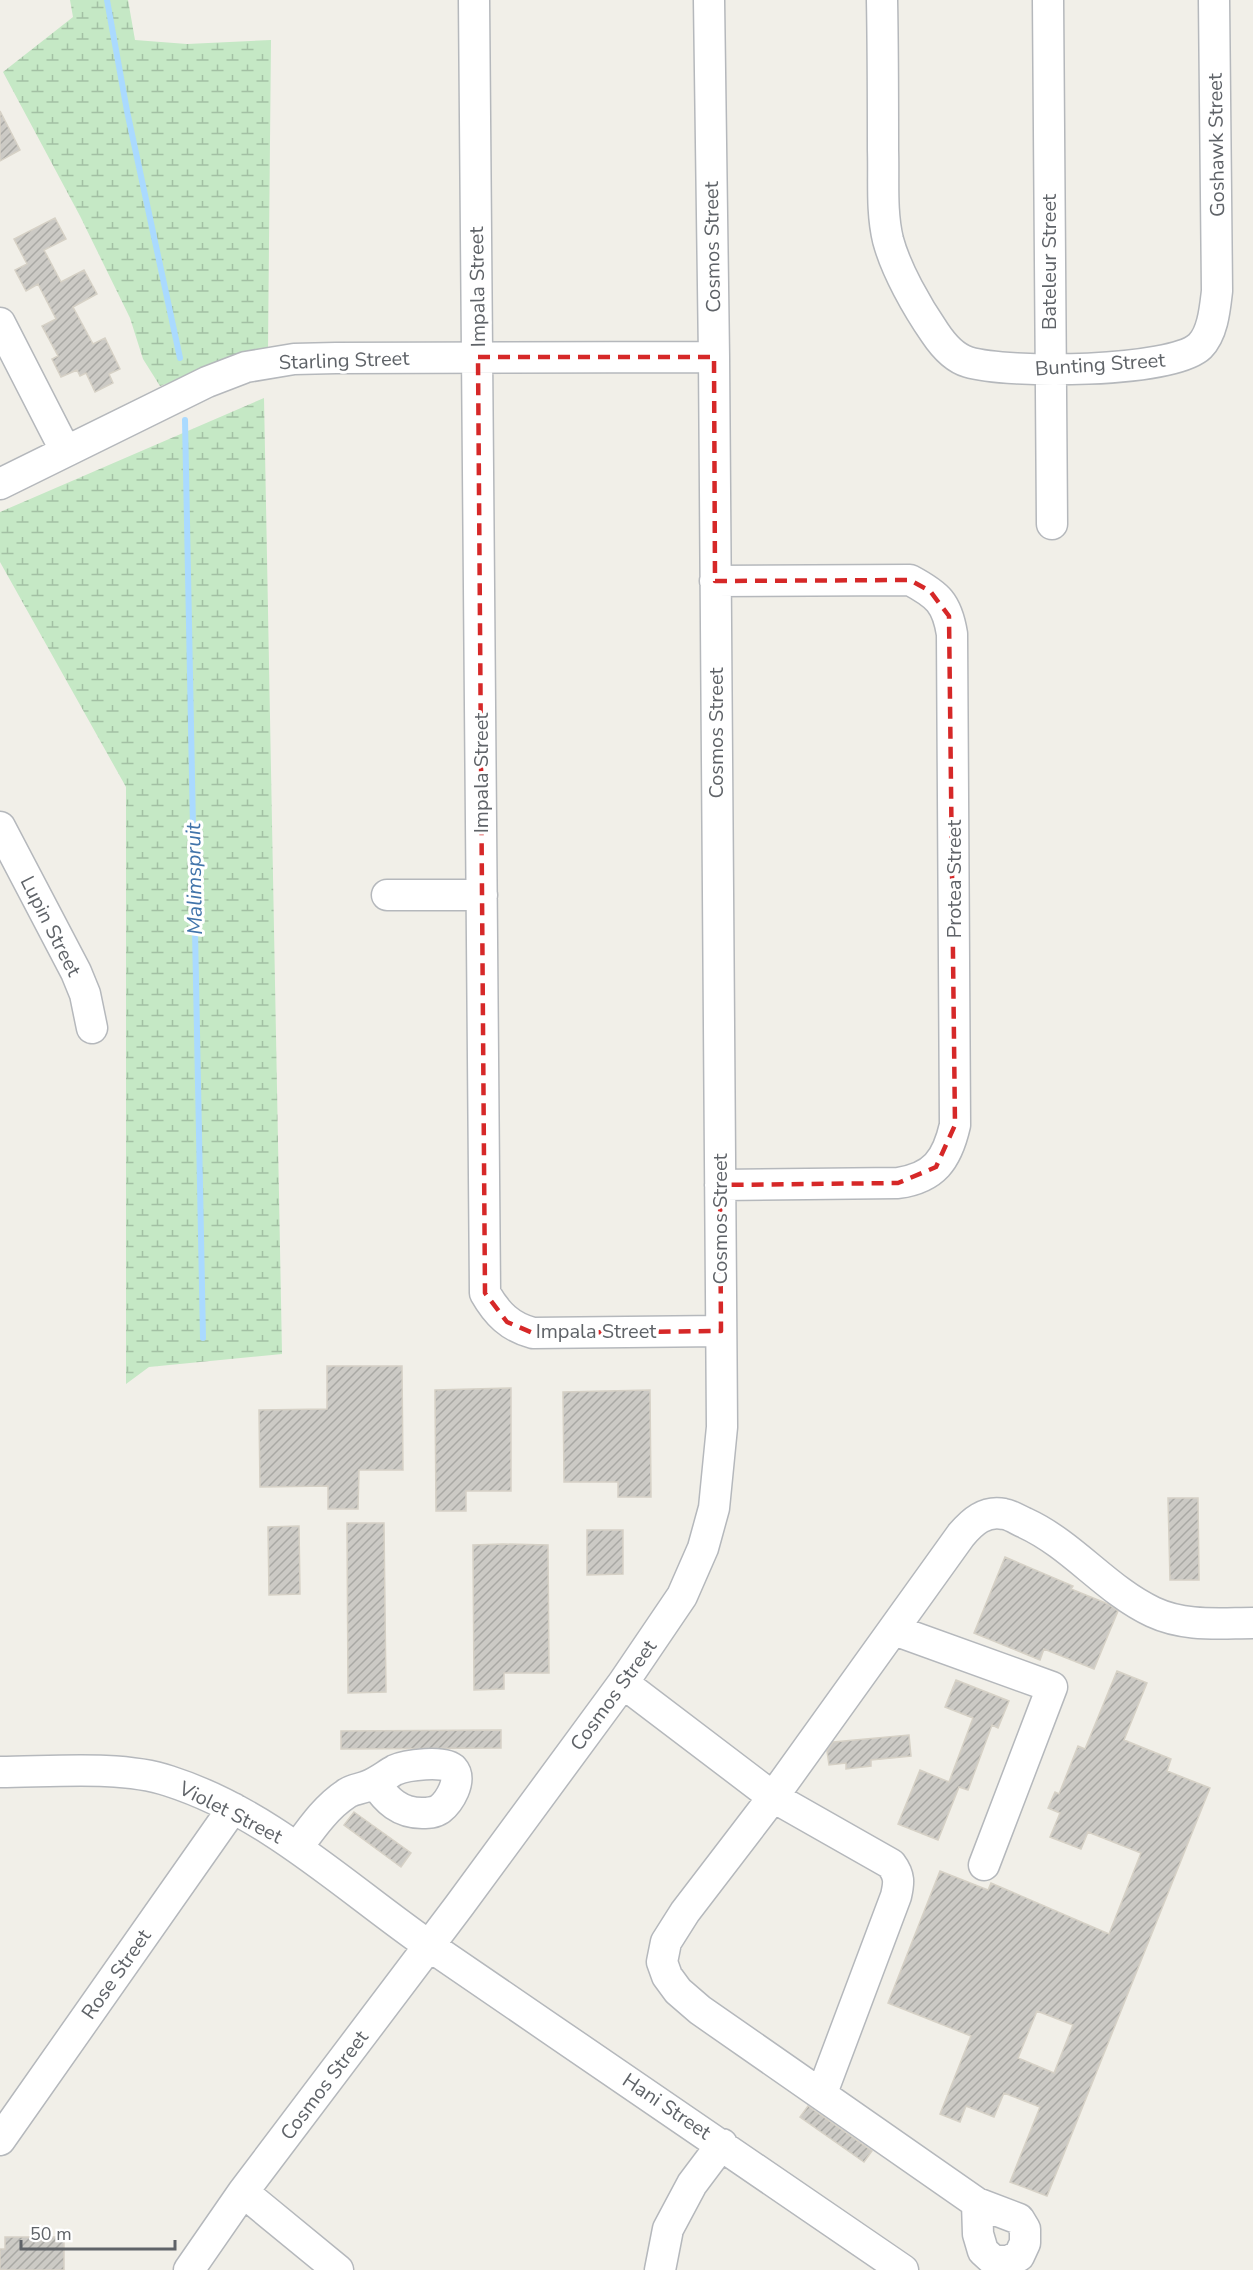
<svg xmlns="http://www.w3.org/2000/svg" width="1253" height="2270" viewBox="0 0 1253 2270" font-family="'Nunito Sans',sans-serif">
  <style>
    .wetland { fill: url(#wetland-marsh) }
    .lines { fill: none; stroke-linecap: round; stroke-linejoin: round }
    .stream { stroke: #aadaff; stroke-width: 6 }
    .building { fill: url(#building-hatch); stroke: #d6d1c6; stroke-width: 1.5; fill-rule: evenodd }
    .minor-casing { stroke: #b5b8bc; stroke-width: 33 }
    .minor { stroke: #fff; stroke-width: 30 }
    .marked { fill: none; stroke: #d62828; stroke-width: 4.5; stroke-dasharray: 12 8; stroke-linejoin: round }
    .labels { text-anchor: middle; stroke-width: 6; stroke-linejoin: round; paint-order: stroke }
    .street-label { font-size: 20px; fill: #5f6368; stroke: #fff }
    .water-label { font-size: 21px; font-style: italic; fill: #4174aa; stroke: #fff }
  </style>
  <defs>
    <pattern id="wetland-marsh" width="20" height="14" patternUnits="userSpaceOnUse" patternTransform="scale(1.5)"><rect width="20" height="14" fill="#c5e8c5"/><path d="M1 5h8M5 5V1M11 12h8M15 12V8" fill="none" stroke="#a3c0a4"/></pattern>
    <pattern id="building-hatch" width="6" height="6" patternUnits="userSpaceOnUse" patternTransform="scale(1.5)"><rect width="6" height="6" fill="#cccac5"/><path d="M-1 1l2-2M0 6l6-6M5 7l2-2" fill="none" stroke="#a9a8a4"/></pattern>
  </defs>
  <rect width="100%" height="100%" fill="#f1efe8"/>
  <!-- wetland -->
  <path class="wetland" d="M 70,0 L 128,0 L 135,40 L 187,44 L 271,40 L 268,349 L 160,386 L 143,359 L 130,318 L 80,216 L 3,72 L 73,17 Z
    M 264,398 L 282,1354 L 149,1367 L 126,1384 L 126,787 L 0,562 L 0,512 Z"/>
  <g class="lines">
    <!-- stream -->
    <path class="stream" d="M 107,0 L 127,111 L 180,358
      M 185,420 L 203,1338"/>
  </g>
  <!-- building -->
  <path class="building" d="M 0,111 L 20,150 L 0,161 Z
    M 55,218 L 66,239 L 44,250 L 61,282 L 84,270 L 97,294 L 73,307 L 93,344 L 105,338 L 120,369 L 109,374 L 113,383 L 95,392 L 86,373 L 80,376 L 77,370 L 61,377 L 52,359 L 58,356 L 42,326 L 56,319 L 38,284 L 26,291 L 15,270 L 27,264 L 14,239 Z
    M 327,1366 L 402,1366 L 403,1470 L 359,1470 L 358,1509 L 328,1509 L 328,1486 L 260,1487 L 259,1410 L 327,1409 Z
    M 511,1388 L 511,1491 L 466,1491 L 466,1511 L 436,1511 L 435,1390 Z
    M 650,1390 L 651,1497 L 618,1497 L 618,1482 L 564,1482 L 563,1392 Z
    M 1168,1498 L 1198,1498 L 1199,1580 L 1170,1580 Z
    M 347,1523 L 384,1523 L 386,1692 L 348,1693 Z
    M 299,1526 L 300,1594 L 269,1595 L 268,1527 Z
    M 587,1530 L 623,1530 L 623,1574 L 587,1575 Z
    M 503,1544 L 548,1545 L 549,1673 L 504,1673 L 504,1689 L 474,1690 L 473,1545 Z
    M 1005,1557 L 1073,1586 L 1071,1589 L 1108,1604 L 1118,1611 L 1094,1669 L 1044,1649 L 1040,1660 L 974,1633 Z
    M 1117,1671 L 1147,1683 L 1124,1740 L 1171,1759 L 1167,1771 L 1210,1788 L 1047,2196 L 1010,2182 L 1040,2107 L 1004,2093 L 994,2117 L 966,2106 L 960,2122 L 940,2114 L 971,2036 L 888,2003 L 940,1871 L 988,1890 L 991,1883 L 1109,1934 L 1141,1853 L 1088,1832 L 1081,1849 L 1050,1837 L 1060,1813 L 1048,1808 L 1055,1792 L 1059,1794 L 1078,1746 L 1085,1749 ZM 1037,2011 L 1073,2025 L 1054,2073 L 1018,2058 Z
    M 956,1680 L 1009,1701 L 998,1728 L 992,1725 L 968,1790 L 959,1787 L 938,1840 L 898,1824 L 920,1770 L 949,1782 L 973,1718 L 945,1707 Z
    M 501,1730 L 501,1748 L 341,1749 L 341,1731 Z
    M 909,1735 L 911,1756 L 871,1760 L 871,1766 L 846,1769 L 846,1763 L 829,1765 L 827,1751 L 833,1742 Z
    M 354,1812 L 411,1853 L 401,1867 L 344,1825 Z
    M 808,2106 L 872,2151 L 864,2162 L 800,2117 Z
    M 5,2237 L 64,2237 L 64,2270 L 0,2270 L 0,2249 L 5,2249 Z"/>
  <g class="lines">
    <defs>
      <path id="minor" d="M 474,0 L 485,1293 C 497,1314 510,1327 533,1333 L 721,1331
        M 882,0 C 883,50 883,100 883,150 C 884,179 881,211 888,240 C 896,270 917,307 935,333 C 943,345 955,358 968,362 C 1007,374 1172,373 1200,346 C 1213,333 1215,308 1217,291 L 1214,0
        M 1048,0 L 1052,524
        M 0,323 L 65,450
        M 0,484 L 207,382 L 246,367 L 294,359 L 336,358 L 714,357
        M 715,581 L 910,580 C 938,595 947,603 952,634 L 955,1125 C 947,1160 934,1178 898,1183 L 720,1185
        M 0,827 L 76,972 L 85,994 L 92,1028
        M 387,895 L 482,895
        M 894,1630 L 1052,1687 L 984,1865
        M 623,1683 L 773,1797 L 891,1864 C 900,1876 899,1883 896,1896 L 822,2093
        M 0,1772 C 50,1772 122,1765 169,1781 C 269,1813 346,1888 431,1947 C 588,2055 746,2161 903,2270
        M 297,1848 C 311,1829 326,1807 346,1794 C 352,1789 361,1789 367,1786 C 378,1782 386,1775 395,1770 C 406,1765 445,1760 453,1769 C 463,1780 449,1802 440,1809 C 434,1813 429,1813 422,1813 C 400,1813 387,1801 375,1783
        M 0,2140 L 233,1808
        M 243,2192 L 338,2270
        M 977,2203 L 978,2234 L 983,2251 L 994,2261 L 1008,2261 L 1019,2256 L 1025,2243 L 1025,2229 L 1019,2219 L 977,2203 L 700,2010 L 678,1991 L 667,1976 L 662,1962 L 666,1942 L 685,1912 L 773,1797 L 961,1535 C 972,1522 985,1510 1004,1514 C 1011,1515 1018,1520 1025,1523 C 1073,1545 1106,1590 1153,1612 C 1185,1627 1219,1623 1253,1623
        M 189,2270 L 243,2192 L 459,1906 L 623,1683 L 682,1596 L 703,1548 L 714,1508 L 722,1427 L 714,357 L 709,0
        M 660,2270 L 668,2229 L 692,2184 L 722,2144"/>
    </defs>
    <!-- minor casing -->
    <use href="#minor" class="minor-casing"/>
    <!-- minor -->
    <use href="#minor" class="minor"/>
  </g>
  <!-- marked area -->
  <path class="marked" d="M 478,357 L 714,357 L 715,581 L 910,580 L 930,591 L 949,616 L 955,1125 L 936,1167 L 898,1183 L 720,1185 L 721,1331 L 533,1333 L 507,1322 L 485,1293 Z"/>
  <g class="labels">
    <!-- street labels -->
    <g class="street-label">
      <text transform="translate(1216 145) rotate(-91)" y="7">Goshawk Street</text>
      <text transform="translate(712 247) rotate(-91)" y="7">Cosmos Street</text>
      <text transform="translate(1049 262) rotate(-90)" y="7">Bateleur Street</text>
      <text transform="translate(477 287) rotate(-91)" y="7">Impala Street</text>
      <text transform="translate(344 360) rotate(-2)" y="7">Starling Street</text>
      <text transform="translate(1100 364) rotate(-4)" y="7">Bunting Street</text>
      <text transform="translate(716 733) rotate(-90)" y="7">Cosmos Street</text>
      <text transform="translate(481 773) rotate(-90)" y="7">Impala Street</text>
      <text transform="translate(954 879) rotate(-90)" y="7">Protea Street</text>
      <text transform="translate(51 926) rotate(63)" y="7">Lupin Street</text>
      <text transform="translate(720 1219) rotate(-90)" y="7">Cosmos Street</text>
      <text x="596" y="1338">Impala Street</text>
      <text transform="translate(613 1695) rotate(-54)" y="7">Cosmos Street</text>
      <text transform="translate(231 1812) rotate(27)" y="7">Violet Street</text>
      <text transform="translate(116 1974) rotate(-55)" y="7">Rose Street</text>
      <text transform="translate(324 2085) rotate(-53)" y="7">Cosmos Street</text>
      <text transform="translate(667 2106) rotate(34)" y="7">Hani Street</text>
    </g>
    <!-- water labels -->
    <g class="water-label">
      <text transform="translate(194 879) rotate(-91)" y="7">Malimspruit</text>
    </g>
  </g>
  <!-- scale -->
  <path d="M21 2240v9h154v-9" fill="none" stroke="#5f6368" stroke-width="3"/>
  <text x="30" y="2240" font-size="18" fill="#5f6368" stroke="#ffffff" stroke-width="4.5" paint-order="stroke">50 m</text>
</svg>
